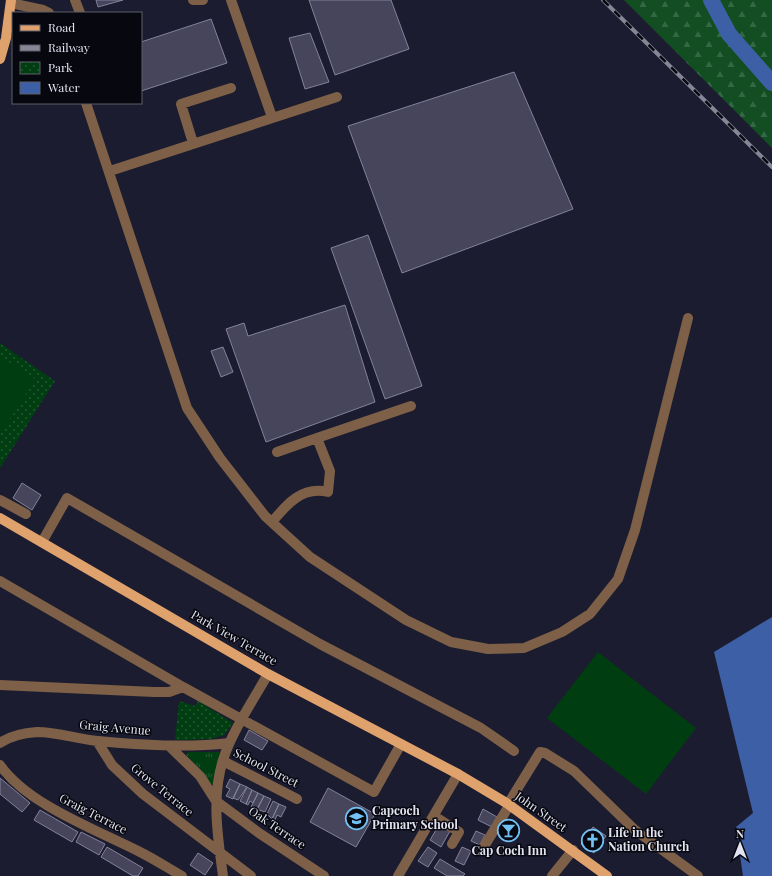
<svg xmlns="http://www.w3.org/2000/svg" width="772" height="876" viewBox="0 0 772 876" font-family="'Playfair Display',serif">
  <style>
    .grass { fill: url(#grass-tufts) }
    .forest { fill: url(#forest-firs) }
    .park { fill: url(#park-dots) }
    .pitch { fill: #003e12 }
    .water { fill: #3d5fa5 }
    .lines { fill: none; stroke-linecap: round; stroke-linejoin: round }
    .river { stroke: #3d5fa5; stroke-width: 16 }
    .building { fill: #46455b; stroke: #83829b }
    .minor { stroke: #7d6047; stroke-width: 10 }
    .major { stroke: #e0a26d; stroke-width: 10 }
    .rail-casing { stroke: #858696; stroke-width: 4 }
    .rail { stroke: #07070f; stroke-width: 2.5; stroke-dasharray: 8; stroke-linecap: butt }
    .labels { text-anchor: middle; stroke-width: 3; stroke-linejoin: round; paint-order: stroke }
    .street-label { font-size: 12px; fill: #e2e3f1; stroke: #07070f }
    .poi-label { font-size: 12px; font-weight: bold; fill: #e2e3f1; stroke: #07070f; text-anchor: start }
  </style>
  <defs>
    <pattern id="grass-tufts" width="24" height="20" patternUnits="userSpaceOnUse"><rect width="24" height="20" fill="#003e12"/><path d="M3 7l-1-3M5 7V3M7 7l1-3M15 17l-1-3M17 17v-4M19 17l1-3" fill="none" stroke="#255a35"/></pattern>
    <pattern id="forest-firs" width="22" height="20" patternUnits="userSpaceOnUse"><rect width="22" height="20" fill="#124e22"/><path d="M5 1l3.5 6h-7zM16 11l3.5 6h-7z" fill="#346743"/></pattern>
    <pattern id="park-dots" width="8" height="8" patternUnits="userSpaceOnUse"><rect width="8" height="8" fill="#003e12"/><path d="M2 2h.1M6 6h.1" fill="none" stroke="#255a35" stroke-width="1.8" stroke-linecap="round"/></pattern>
  </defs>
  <rect width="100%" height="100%" fill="#1b1c2f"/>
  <!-- grass -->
  <path class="grass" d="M 188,752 L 219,752 L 221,753 L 214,784 L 210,784 L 202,771 L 187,756 L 186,754 Z"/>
  <!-- forest -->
  <path class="forest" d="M 624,0 L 772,0 L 772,148 Z"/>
  <!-- park -->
  <path class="park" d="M 0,343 L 55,381 L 0,468 Z
    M 179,701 L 195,706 L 198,701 L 233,723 L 224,735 L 212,739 L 175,740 Z"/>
  <!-- pitch -->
  <path class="pitch" d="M 0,356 L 36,379 L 0,434 Z
    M 598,652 L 696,728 L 646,794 L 547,718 Z"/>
  <!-- water -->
  <path class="water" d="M 772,617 L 772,876 L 743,876 L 736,827 L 753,813 L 714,652 Z"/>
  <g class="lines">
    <!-- river -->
    <path class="river" d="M 711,0 L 729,34 L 772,83"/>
  </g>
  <!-- building -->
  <path class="building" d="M 96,0 L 123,0 L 98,7 Z
    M 309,0 L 391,0 L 409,49 L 335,75 Z
    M 211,19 L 227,63 L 141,91 L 141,42 Z
    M 310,33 L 329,82 L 305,89 L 289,38 Z
    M 514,72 L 573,209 L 402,273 L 348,126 Z
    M 368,235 L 422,386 L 385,399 L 331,248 Z
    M 345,305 L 375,402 L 266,442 L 226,329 L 244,323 L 248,336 Z
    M 223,347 L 233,372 L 221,377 L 211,351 Z
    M 22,483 L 41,495 L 32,510 L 13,498 Z
    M 249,730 L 268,741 L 262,750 L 244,740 Z
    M 0,778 L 30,803 L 22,812 L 0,794 Z
    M 230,779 L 240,784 L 233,799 L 226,796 L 230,789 L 226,787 Z
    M 240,784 L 247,787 L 238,800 L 233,798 Z
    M 247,787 L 252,790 L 246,804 L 240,801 Z
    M 328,788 L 375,814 L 356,847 L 310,822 Z
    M 252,790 L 258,793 L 253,803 L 250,801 L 248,805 L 246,804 Z
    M 258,793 L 264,796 L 257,810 L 251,807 Z
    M 264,796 L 271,799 L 265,812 L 257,809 Z
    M 273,801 L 279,804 L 272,819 L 267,814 Z
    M 279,804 L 286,807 L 281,817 L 277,815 L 275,820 L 272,819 Z
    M 483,809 L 497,817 L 492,827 L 478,820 Z
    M 40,810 L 78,832 L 72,842 L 34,820 Z
    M 507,823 L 519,832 L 513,840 L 501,831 Z
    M 439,825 L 450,831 L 441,847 L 430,840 Z
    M 593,827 L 606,836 L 594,853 L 581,844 Z
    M 476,831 L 485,835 L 480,845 L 471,841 Z
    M 81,832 L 105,844 L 99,855 L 76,842 Z
    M 107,847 L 143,868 L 138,876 L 133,876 L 101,857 Z
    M 428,847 L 437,853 L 428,867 L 418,861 Z
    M 462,847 L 471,851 L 464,865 L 455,861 Z
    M 198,853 L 213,863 L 205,875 L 190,865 Z
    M 440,859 L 465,874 L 463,876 L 447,876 L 434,868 Z"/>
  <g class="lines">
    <!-- minor -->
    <path class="minor" d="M 75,0 L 80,13
      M 193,0 L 203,0
      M 231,0 L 272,117
      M 11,3 L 43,10 L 49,13
      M 86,103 L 187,408 L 220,458 L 265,516 L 310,557 L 406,620 L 451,642 L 488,649 L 524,648 L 562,632 L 590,614 L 618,579 L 635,530 L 688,318
      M 193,143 L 181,104 L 231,88
      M 110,171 L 337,97
      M 277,452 L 317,438
      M 0,500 L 26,514
      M 272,522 C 287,504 302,486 328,492 L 330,471 L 317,438 L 411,406
      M 42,542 L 67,498 L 320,644 L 481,728 L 514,751
      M 0,581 L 183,687 L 374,792 L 401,744
      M 0,685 L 154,692 L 169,692 L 183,687
      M 97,741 L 112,765 L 143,794 L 251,876
      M 0,743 C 11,735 24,733 37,732 C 57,732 78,739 98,741 C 142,745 186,748 229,743
      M 169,746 L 200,776 L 216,801 L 259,833 L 324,876
      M 223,761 L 297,799
      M 0,765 C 28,805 97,830 140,852 C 154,859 168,868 182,876
      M 508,804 L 540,752 L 545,753 L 574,771 L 635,830 L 698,876
      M 434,816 L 459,832 L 452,844
      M 483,848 L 509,806
      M 223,876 C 218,838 211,798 223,760 C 231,733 254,699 268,674
      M 398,876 L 458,774
      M 552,876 L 573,850"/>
    <!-- major -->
    <path class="major" d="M 0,59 L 6,38 L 11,0
      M 0,518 L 268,674 L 458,774 L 508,804 L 607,876"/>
    <defs>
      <path id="rail" d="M 603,0 L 772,167"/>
    </defs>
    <!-- rail casing -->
    <use href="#rail" class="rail-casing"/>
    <!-- rail -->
    <use href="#rail" class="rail"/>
  </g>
  <!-- icons -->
  <defs>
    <symbol id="school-ring" viewBox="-11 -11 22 22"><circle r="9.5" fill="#07070f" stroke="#71c1f5" stroke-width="1.5"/><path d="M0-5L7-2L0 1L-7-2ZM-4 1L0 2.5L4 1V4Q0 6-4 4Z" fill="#71c1f5"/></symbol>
    <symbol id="bar-ring" viewBox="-11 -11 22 22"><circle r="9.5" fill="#07070f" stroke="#71c1f5" stroke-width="1.5"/><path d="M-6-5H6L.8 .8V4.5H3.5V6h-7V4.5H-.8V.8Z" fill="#71c1f5"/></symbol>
    <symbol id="church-ring" viewBox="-11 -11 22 22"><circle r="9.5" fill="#07070f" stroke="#71c1f5" stroke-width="1.5"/><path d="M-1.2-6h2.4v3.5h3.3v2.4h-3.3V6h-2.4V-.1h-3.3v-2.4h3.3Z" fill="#71c1f5"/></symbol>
  </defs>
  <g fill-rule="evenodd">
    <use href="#school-ring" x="344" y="806" width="25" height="25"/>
    <use href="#bar-ring" x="496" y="818" width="25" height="25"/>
    <use href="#church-ring" x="580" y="828" width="25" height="25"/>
  </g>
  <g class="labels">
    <!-- street labels -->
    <g class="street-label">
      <text transform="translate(234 638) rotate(30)" y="4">Park View Terrace</text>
      <text transform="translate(115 728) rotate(5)" y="4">Graig Avenue</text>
      <text transform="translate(266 768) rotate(27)" y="4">School Street</text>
      <text transform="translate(162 790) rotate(39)" y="4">Grove Terrace</text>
      <text transform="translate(541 812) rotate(35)" y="4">John Street</text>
      <text transform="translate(93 814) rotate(27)" y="4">Graig Terrace</text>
      <text transform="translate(277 828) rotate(34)" y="4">Oak Terrace</text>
    </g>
    <!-- poi labels -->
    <g class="poi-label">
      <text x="372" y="815">Capcoch<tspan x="372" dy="14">Primary School</tspan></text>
      <text x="608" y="837">Life in the<tspan x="608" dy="14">Nation Church</tspan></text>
      <text x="509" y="855" text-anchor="middle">Cap Coch Inn</text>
    </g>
  </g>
  <!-- legend -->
  <rect x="12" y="12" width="130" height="92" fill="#07070f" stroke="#5f5f69"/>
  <rect x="20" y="25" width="20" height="6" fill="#e0a26d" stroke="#5f5f69"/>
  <text x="48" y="32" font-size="12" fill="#e2e3f1">Road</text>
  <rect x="20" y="45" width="20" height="6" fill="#858696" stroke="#5f5f69"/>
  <text x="48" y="52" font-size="12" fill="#e2e3f1">Railway</text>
  <rect x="20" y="62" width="20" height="12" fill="url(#park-dots)" stroke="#5f5f69"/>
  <text x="48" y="72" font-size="12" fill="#e2e3f1">Park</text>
  <rect x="20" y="82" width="20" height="12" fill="#3d5fa5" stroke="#5f5f69"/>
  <text x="48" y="92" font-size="12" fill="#e2e3f1">Water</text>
  <!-- north arrow -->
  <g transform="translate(740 844)" stroke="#07070f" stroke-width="3" paint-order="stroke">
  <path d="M0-3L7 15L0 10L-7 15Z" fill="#e2e3f1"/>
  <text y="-6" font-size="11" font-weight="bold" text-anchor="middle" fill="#e2e3f1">N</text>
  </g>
</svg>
